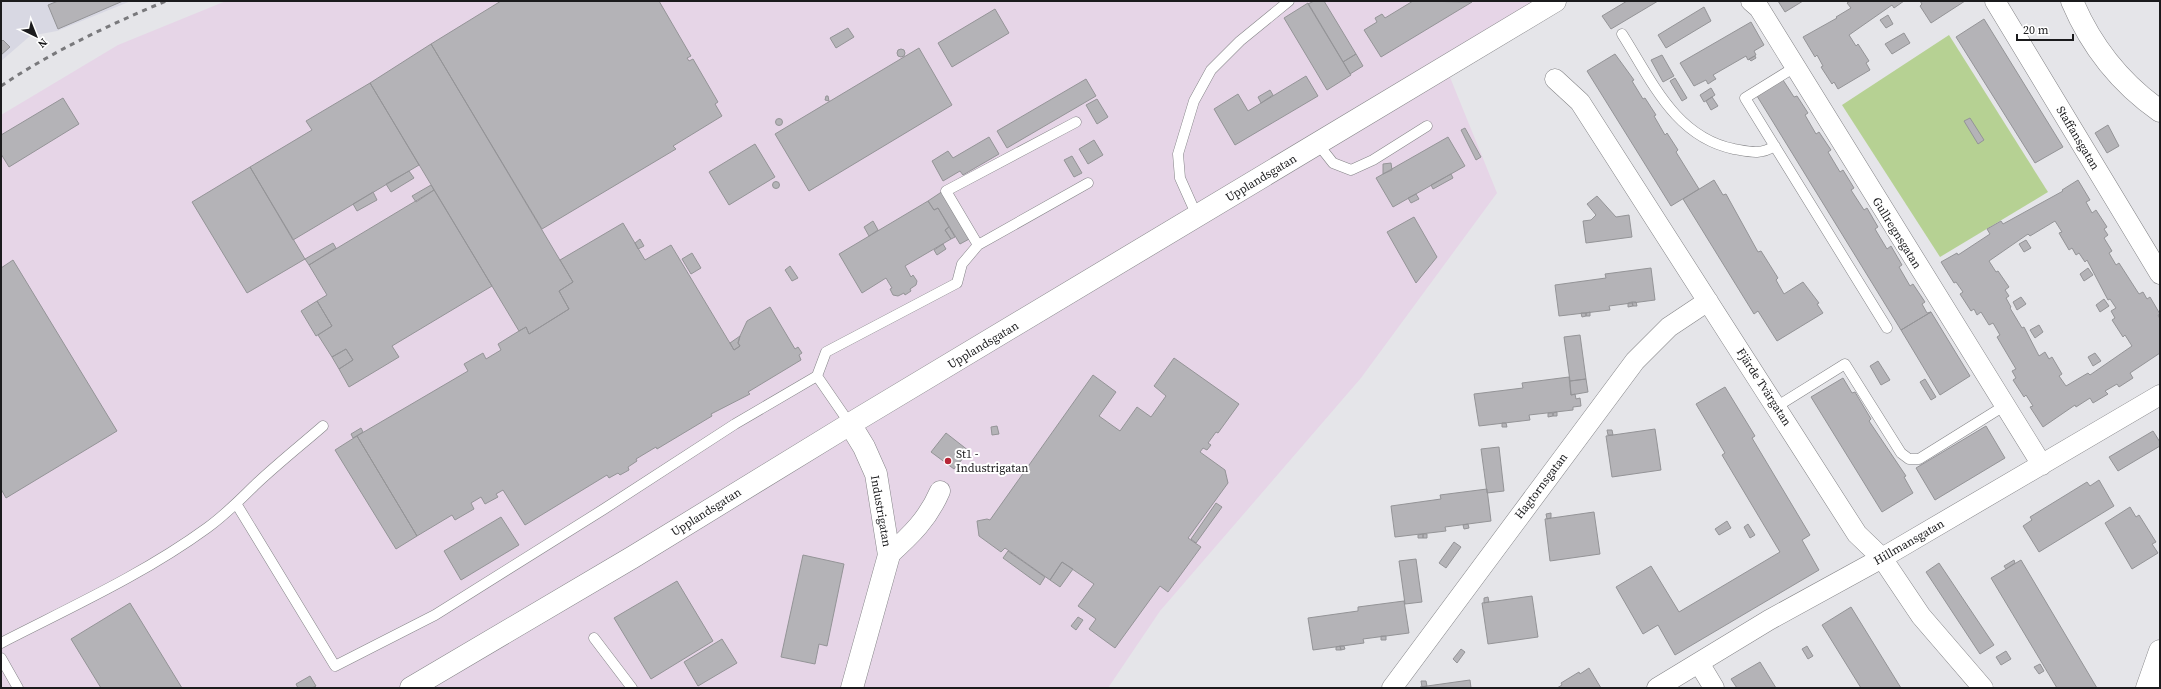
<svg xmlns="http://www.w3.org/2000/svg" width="2161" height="689" viewBox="0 0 2161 689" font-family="'Source Serif 4',serif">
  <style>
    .built { fill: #d8d8e3 }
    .industrial { fill: #e6d5e7 }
    .green { fill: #b6d193 }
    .building { fill: #b4b3b7; stroke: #949497; fill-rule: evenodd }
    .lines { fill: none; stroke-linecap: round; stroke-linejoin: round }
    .lane-casing { stroke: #848487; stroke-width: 11 }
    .street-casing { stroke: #848487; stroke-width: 21 }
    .secondary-casing { stroke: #848487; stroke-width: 23 }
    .lane { stroke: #fff; stroke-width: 10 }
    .street { stroke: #fff; stroke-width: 20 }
    .secondary { stroke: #fff; stroke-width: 22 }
    .rail { stroke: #79797c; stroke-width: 3; stroke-dasharray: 5 5; stroke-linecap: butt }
    .poi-dot { fill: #b72537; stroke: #fff; stroke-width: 1.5 }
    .labels { text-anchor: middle; stroke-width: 4; stroke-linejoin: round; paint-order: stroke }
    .street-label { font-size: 12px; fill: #1b1b1d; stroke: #fff }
    .poi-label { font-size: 12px; fill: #1b1b1d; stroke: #fff; text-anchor: start }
  </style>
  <rect width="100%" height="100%" fill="#e5e5e9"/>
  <!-- built -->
  <path class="built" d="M 1,1 L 131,1 L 57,31 L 30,36 L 1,61 Z"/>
  <!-- industrial -->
  <path class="industrial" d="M 226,1 L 1535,1 L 1443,60 L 1497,193 L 1361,378 L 1160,611 L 1108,688 L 1,688 L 1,115 L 118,45 Z"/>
  <!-- green -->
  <path class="green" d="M 1949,35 L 2048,192 L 1940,257 L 1842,105 Z"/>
  <!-- building -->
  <path class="building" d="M 58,1 L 123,1 L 58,29 L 48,5 Z
    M 501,1 L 659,1 L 691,56 L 687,58 L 689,61 L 693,59 L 718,102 L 715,104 L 722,116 L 673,146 L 676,149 L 542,229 L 431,44 Z
    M 1314,1 L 1324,1 L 1356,54 L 1343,62 L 1308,4 Z
    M 1413,1 L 1472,2 L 1381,57 L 1364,30 L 1377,22 L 1375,18 L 1382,14 L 1385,18 Z
    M 1627,1 L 1658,1 L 1611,29 L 1602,16 Z
    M 1778,1 L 1803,1 L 1785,12 Z
    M 1850,1 L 1904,1 L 1894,8 L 1892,5 L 1849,35 L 1856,46 L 1858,44 L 1869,61 L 1866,63 L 1870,70 L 1838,89 L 1834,82 L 1832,84 L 1821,67 L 1823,66 L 1817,55 L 1815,57 L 1803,37 L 1837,18 L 1836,17 L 1851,8 L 1847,3 Z
    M 1920,1 L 1965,1 L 1931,23 L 1920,6 L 1922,4 Z
    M 1308,3 L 1351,75 L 1327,90 L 1284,18 Z
    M 1704,7 L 1711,21 L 1666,48 L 1658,35 Z
    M 995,9 L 1009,33 L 952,67 L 938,43 Z
    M 1888,15 L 1893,24 L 1886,28 L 1880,20 Z
    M 1984,19 L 2063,147 L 2035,163 L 1956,37 Z
    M 1751,22 L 1764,45 L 1754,51 L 1756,55 L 1748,60 L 1746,56 L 1713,75 L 1716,79 L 1714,80 L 1708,84 L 1706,80 L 1694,86 L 1680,63 Z
    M 848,28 L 854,37 L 836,48 L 830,38 Z
    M 1904,33 L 1910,43 L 1892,54 L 1885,44 Z
    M 3,40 L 10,47 L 1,55 L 1,42 Z
    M 431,44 L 573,282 L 559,291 L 569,309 L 529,334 L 526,327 L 519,331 L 370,83 Z
    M 919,48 L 952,105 L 809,191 L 775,134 Z
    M897 53a4 4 0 1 1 8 0a4 4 0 1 1-8 0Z
    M 1356,54 L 1363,66 L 1350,74 L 1343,62 Z
    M 1615,54 L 1634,80 L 1632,81 L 1643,99 L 1645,98 L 1656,115 L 1654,116 L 1665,135 L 1667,133 L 1678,150 L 1676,152 L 1699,189 L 1671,206 L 1587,71 Z
    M 1662,55 L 1674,76 L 1663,82 L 1651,60 Z
    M 1755,56 L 1756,58 L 1751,61 L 1749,59 Z
    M 1306,76 L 1318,96 L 1235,145 L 1214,109 L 1238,94 L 1248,111 Z
    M 1675,78 L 1687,98 L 1682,101 L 1670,81 Z
    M 1086,79 L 1096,96 L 1007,148 L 997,131 Z
    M 1783,80 L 1794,97 L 1797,96 L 1808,113 L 1805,115 L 1816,134 L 1819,132 L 1831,150 L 1828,152 L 1840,172 L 1843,170 L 1854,188 L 1851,190 L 1864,210 L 1867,208 L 1878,227 L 1875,229 L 1887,249 L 1891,246 L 1902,265 L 1899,267 L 1910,286 L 1913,284 L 1925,302 L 1922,304 L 1927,313 L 1931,312 L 1901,330 L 1757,96 Z
    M 370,83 L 419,165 L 293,240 L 250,167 L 312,130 L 306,121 Z
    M 1711,88 L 1715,95 L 1704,102 L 1700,95 Z
    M 1270,90 L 1273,95 L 1261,103 L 1258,97 Z
    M 826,96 L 828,96 L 829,101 L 825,100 Z
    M 1712,97 L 1718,106 L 1711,110 L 1706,101 Z
    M 63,98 L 79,124 L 9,167 L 1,154 L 1,135 Z
    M 1097,99 L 1108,117 L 1097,124 L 1086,105 Z
    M 1970,118 L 1984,140 L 1978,144 L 1964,121 Z
    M775.5 122a3.5 3.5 0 1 1 7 0a3.5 3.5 0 1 1-7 0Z
    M 2108,125 L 2119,146 L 2107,153 L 2095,133 Z
    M 1465,128 L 1481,157 L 1476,160 L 1461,130 Z
    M 989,137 L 999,154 L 963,175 L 960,171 L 943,181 L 932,161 L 948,151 L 953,158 Z
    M 1448,137 L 1465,166 L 1393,207 L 1376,178 Z
    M 1094,140 L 1103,155 L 1088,164 L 1079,149 Z
    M 755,144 L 775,177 L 729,205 L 709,172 Z
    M 1072,156 L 1082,173 L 1074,177 L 1064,160 Z
    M 1391,163 L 1392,170 L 1383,174 L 1383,164 Z
    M 250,167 L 305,259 L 247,293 L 192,202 Z
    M 409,171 L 414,178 L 391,192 L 386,184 Z
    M 1451,174 L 1453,178 L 1433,189 L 1431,185 Z
    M 1714,180 L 1723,195 L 1726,194 L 1758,252 L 1761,251 L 1778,278 L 1776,280 L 1784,294 L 1803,282 L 1819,303 L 1817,304 L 1823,313 L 1777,341 L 1758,311 L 1754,314 L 1683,199 Z
    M 2078,180 L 2090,200 L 2086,202 L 2092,213 L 2096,210 L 2107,227 L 2104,229 L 2108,235 L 2104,238 L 2112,251 L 2109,253 L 2116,265 L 2119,263 L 2139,294 L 2143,292 L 2147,299 L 2150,297 L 2160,314 L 2158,315 L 2160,319 L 2160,353 L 2130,373 L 2133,378 L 2119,387 L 2117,384 L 2105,391 L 2108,394 L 2093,403 L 2090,398 L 2076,407 L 2075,405 L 2043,427 L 2030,407 L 2033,406 L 2026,395 L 2024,397 L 2013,380 L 2016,378 L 2012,371 L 2016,369 L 1997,337 L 2000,335 L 1993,323 L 1989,325 L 1981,312 L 1977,315 L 1974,309 L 1971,311 L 1960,294 L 1963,292 L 1956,282 L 1954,283 L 1941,262 L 1957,253 L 1958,255 L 1990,234 L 1987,229 L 2001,221 L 2003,224 L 2063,191 L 2062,190 ZM 2055,221 L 2062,232 L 2059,233 L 2069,250 L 2072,248 L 2076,255 L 2079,253 L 2085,262 L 2087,260 L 2108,300 L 2110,299 L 2116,308 L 2111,311 L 2115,318 L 2112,320 L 2123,337 L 2125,335 L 2132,346 L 2090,375 L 2088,373 L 2066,386 L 2059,376 L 2062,374 L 2052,357 L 2049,359 L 2045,352 L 2039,356 L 2024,327 L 2022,328 L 2010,308 L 2011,307 L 2006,298 L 2009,296 L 2005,290 L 2009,287 L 1998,271 L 1996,272 L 1989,261 L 2028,234 L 2030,236 Z
    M772.5 185a3.5 3.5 0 1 1 7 0a3.5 3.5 0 1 1-7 0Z
    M 431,185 L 434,190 L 416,202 L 412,196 Z
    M 434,190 L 492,286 L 392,346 L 399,357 L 349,387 L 339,369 L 353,360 L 346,349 L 332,357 L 318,335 L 332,326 L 317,301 L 327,295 L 309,265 Z
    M 943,191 L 971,238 L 960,244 L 938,208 L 934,210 L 928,201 Z
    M 373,192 L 377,200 L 357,211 L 353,204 Z
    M 1416,194 L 1419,199 L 1411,203 L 1408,198 Z
    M 1597,196 L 1616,217 L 1629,215 L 1632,237 L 1586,243 L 1583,221 L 1591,220 L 1596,215 L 1587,204 Z
    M 928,201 L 934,210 L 938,208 L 949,227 L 945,230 L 951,239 L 905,266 L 911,277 L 913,275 L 917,281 L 916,285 L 910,289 L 911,291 L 905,295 L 904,293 L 898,296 L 893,295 L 890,289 L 892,288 L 886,278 L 862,293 L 839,254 Z
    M 1414,217 L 1437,257 L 1416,283 L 1387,232 Z
    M 873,221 L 878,230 L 869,236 L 864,227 Z
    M 623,223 L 645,260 L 671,245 L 734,350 L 740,346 L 738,343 L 740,336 L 747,321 L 770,307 L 795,349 L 798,347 L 802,353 L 799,355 L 801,360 L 748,392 L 750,394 L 711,414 L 712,416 L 657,449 L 656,447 L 636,459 L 637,461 L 628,467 L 629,470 L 620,475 L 618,473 L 609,478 L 607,475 L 525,525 L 503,490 L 496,494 L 498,497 L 485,504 L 481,497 L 471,503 L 474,509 L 455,520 L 452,515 L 417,536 L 357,436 L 468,371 L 464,364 L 483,353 L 486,359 L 501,350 L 498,344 L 519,331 L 526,327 L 529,334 L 569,309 L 559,291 L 573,282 L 560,260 Z
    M 949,227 L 955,237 L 951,239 L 945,230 Z
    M 640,239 L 644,246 L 638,249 L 635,243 Z
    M 2026,240 L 2031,248 L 2024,252 L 2019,244 Z
    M 333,243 L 336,248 L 309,265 L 305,259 Z
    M 943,244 L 946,249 L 937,255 L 934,250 Z
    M 692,253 L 701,268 L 691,274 L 682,259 Z
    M 13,260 L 117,431 L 6,498 L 1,489 L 1,268 Z
    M 790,266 L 798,278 L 792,281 L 785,270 Z
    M 1651,268 L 1655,300 L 1609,306 L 1610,310 L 1559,316 L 1555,285 L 1606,278 L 1605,274 Z
    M 2088,268 L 2093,275 L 2084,281 L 2080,274 Z
    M 2021,297 L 2026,304 L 2017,310 L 2013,302 Z
    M 2104,299 L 2109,306 L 2100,312 L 2096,305 Z
    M 317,301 L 332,326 L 316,336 L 301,311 Z
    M 1632,302 L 1636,302 L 1637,306 L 1633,306 Z
    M 1632,302 L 1633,306 L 1628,307 L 1628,303 Z
    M 1590,312 L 1590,316 L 1586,316 L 1586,313 Z
    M 1931,312 L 1970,376 L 1940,395 L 1901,330 Z
    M 1581,313 L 1586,313 L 1586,316 L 1582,317 Z
    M 2039,325 L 2043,332 L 2035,338 L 2030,330 Z
    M 1580,335 L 1586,379 L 1570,381 L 1564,337 Z
    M 740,336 L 738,343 L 740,346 L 734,350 L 730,343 Z
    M 346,349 L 353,360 L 339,369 L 332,357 Z
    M 2095,353 L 2101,361 L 2093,366 L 2088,357 Z
    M 1174,358 L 1239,404 L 1218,433 L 1216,432 L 1208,443 L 1211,445 L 1207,450 L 1203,448 L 1200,452 L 1225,470 L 1228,483 L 1188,538 L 1201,547 L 1168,592 L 1160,586 L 1115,648 L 1089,629 L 1096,619 L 1078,606 L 1094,584 L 1062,562 L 1050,580 L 1005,548 L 1001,552 L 979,536 L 977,521 L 987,519 L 990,520 L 1093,375 L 1116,392 L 1099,416 L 1120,431 L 1137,407 L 1151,417 L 1166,396 L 1154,386 Z
    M 1878,361 L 1890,380 L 1881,385 L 1870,366 Z
    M 1569,377 L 1571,395 L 1575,394 L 1576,399 L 1580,398 L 1581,406 L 1573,407 L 1573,410 L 1529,415 L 1530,420 L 1479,426 L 1474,394 L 1523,388 L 1522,383 Z
    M 1843,378 L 1852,393 L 1855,392 L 1871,419 L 1869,421 L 1906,476 L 1904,477 L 1913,493 L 1882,512 L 1811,397 Z
    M 1586,379 L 1588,392 L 1571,395 L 1570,381 Z
    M 1925,379 L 1936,397 L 1931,400 L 1920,382 Z
    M 1725,387 L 1755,436 L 1752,438 L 1810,535 L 1802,540 L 1819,570 L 1675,655 L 1658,625 L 1643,634 L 1616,587 L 1651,566 L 1679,612 L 1780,552 L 1722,455 L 1725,453 L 1696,404 Z
    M 1557,412 L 1557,416 L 1553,416 L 1553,413 Z
    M 1548,413 L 1553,413 L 1553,416 L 1548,417 Z
    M 1502,423 L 1506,423 L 1507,427 L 1502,427 Z
    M 997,426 L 999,434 L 992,435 L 991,427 Z
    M 1986,426 L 2005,458 L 1935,500 L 1916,468 Z
    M 361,428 L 363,432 L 353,438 L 351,434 Z
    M 1655,429 L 1661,470 L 1612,477 L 1606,436 Z
    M 1607,430 L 1612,430 L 1613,435 L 1608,435 Z
    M 2153,431 L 2160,442 L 2160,446 L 2118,471 L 2109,457 Z
    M 946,433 L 969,451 L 954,469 L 931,452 Z
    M 357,436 L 417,536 L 396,549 L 335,450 Z
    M 1499,447 L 1504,491 L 1487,493 L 1481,449 Z
    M 2099,480 L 2114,506 L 2039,552 L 2023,526 L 2032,520 L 2030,517 L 2087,482 L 2090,486 Z
    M 1487,489 L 1491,521 L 1445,527 L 1446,531 L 1395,537 L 1391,506 L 1441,499 L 1440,495 Z
    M 1216,503 L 1222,507 L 1196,543 L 1191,539 Z
    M 2130,507 L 2136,517 L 2139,515 L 2156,542 L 2152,544 L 2158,553 L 2132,569 L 2105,523 Z
    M 1594,512 L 1600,554 L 1550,561 L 1545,519 Z
    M 1551,513 L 1551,518 L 1547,519 L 1546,514 Z
    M 501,517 L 519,545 L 461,580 L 444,551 Z
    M 1727,521 L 1731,528 L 1719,535 L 1715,529 Z
    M 1468,524 L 1469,528 L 1464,529 L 1463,525 Z
    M 1748,524 L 1755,535 L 1750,538 L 1744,527 Z
    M 1423,534 L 1423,538 L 1418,538 L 1418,535 Z
    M 1423,534 L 1427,534 L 1427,538 L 1423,538 Z
    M 1454,542 L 1461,547 L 1446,568 L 1439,563 Z
    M 1008,551 L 1045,577 L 1040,585 L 1003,558 Z
    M 803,555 L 844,564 L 827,646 L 819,644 L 815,664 L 781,657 Z
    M 1416,559 L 1422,602 L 1405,604 L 1399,561 Z
    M 2014,560 L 2015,563 L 2006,569 L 2004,566 Z
    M 2021,560 L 2097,688 L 2057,688 L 1991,578 Z
    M 1062,562 L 1073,569 L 1060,587 L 1050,580 Z
    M 1939,563 L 1994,645 L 1980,654 L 1926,572 Z
    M 677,581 L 713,641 L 651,679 L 614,618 Z
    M 1532,596 L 1538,637 L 1488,644 L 1482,603 Z
    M 1488,597 L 1489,602 L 1484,603 L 1484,598 Z
    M 1404,601 L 1409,633 L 1363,639 L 1364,643 L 1313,650 L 1308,618 L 1358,611 L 1358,607 Z
    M 130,603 L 182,688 L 101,688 L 71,639 Z
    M 1851,607 L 1901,688 L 1861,688 L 1822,625 Z
    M 1078,617 L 1083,620 L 1076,630 L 1071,626 Z
    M 1381,636 L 1386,636 L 1386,640 L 1381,640 Z
    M 722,639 L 737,663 L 698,686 L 684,662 Z
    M 1340,646 L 1341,650 L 1336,650 L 1336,647 Z
    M 1340,646 L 1344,646 L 1345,649 L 1341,650 Z
    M 1807,646 L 1813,656 L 1808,659 L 1802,649 Z
    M 1461,649 L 1465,652 L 1457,663 L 1453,659 Z
    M 2006,651 L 2011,659 L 2001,665 L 1996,657 Z
    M 1760,662 L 1776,688 L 1737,688 L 1731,679 Z
    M 2040,664 L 2044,671 L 2039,674 L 2034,667 Z
    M 1589,668 L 1601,688 L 1557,688 L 1562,685 L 1561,683 L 1579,672 L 1580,674 Z
    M 310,676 L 316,686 L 312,688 L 298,688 L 296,684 Z
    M 1470,680 L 1471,688 L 1420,688 L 1420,687 Z
    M 1421,681 L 1426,681 L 1427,686 L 1422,687 Z"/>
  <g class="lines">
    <defs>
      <path id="lane" d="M 1622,34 C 1652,81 1675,137 1734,149 C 1751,152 1760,155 1775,146
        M 1795,67 L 1745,98 L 1887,328
        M 1318,144 L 1333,163 L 1351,170 L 1373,160 L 1427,126
        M 1197,216 L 1180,178 L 1178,154 L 1194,101 L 1211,70 L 1240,41 L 1289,1
        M 978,245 L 1088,183
        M 1776,407 L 1845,364 L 1901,453 L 1909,459 L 1919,459 L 2004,406
        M 850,424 L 817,376 L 826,352 L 957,283 L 962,264 L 978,245 L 946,191 L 1076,122
        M 237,505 L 335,666 L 435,615 L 604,509 L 735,424 L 817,376
        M 594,638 L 632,688
        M 1,643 C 71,607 144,574 207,528 C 225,515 239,501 254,486 C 276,465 300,446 323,426
        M 1,658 L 18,688"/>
      <path id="street" d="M 1751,1 L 1759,8 L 2042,465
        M 1995,1 L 2160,274
        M 1555,79 L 1580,102 L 1857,534 L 1882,558 L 1921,616 L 1983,688
        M 889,555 C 911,535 928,519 940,491
        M 1699,663 L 1714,688
        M 1392,688 L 1635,361 L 1669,327 L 1708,301
        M 1657,688 L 1769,620 L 1882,558 L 2160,395"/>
      <path id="secondary" d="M 2072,1 C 2091,46 2120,83 2160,111
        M 850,424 L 864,447 L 876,474 L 889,555 L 852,688
        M 411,688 L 633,557 L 850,424 L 1555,1
        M 2147,688 L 2160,651"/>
    </defs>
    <!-- lane casing -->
    <use href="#lane" class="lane-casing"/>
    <!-- street casing -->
    <use href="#street" class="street-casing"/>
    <!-- secondary casing -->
    <use href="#secondary" class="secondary-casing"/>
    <!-- lane -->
    <use href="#lane" class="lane"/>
    <!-- street -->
    <use href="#street" class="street"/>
    <!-- secondary -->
    <use href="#secondary" class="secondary"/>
    <!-- rail -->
    <path class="rail" d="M 1,86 C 53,51 109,25 166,1"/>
  </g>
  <!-- markers -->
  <circle class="poi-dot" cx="948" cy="461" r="4"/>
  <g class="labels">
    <!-- street labels -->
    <g class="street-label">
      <text transform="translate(2078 138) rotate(59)" y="4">Staffansgatan</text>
      <text transform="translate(1261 178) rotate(-31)" y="4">Upplandsgatan</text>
      <text transform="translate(1897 233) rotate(58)" y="4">Gullregnsgatan</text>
      <text transform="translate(983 345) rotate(-31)" y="4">Upplandsgatan</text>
      <text transform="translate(1764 387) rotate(57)" y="4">Fjärde Tvärgatan</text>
      <text transform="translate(1541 486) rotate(-53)" y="4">Hagtornsgatan</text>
      <text transform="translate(881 511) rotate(80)" y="4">Industrigatan</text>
      <text transform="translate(706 512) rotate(-32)" y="4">Upplandsgatan</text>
      <text transform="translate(1909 542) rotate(-30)" y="4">Hillmansgatan</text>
    </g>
    <!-- poi labels -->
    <g class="poi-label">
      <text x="956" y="458">St1 -<tspan x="956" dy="14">Industrigatan</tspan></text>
    </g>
  </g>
  <!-- border -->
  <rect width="2161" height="689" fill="none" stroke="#1b1b1d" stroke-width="4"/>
  <!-- north arrow -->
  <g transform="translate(36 36) rotate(137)" stroke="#ffffff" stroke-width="3" paint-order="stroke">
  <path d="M0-3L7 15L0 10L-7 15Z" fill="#1b1b1d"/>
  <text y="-6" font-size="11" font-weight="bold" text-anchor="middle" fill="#1b1b1d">N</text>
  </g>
  <!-- scale -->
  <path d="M2017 34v6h56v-6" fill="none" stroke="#1b1b1d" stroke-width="2"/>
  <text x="2023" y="34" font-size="12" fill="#1b1b1d" stroke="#ffffff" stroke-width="3" paint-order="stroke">20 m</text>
</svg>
